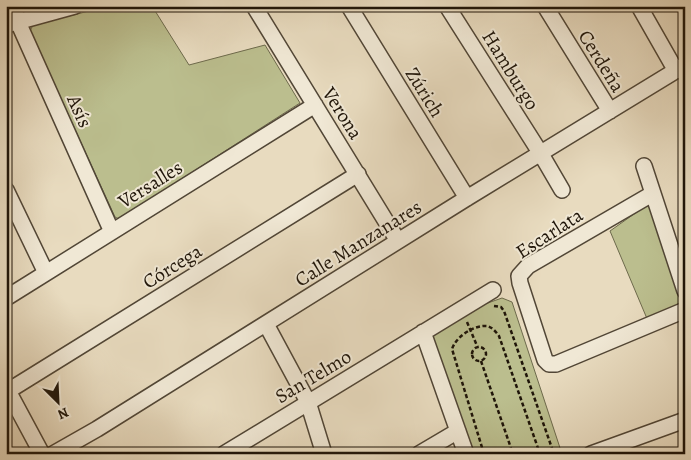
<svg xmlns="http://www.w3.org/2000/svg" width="691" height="460" viewBox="0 0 691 460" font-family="Alegreya,serif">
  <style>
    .green { fill: #bbbe8e; stroke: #6d6a4c }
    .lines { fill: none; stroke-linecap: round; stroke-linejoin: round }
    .street-casing { stroke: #514636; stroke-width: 18 }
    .path { stroke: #1f1509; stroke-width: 2.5; stroke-dasharray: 4 2.5; stroke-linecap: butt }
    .street { stroke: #f0e8d5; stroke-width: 15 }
    .labels { text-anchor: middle; stroke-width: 4; stroke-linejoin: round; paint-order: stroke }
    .street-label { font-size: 20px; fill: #1f1509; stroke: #f0e8d5 }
  </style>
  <rect width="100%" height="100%" fill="#e8dbbf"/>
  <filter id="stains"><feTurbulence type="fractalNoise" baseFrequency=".004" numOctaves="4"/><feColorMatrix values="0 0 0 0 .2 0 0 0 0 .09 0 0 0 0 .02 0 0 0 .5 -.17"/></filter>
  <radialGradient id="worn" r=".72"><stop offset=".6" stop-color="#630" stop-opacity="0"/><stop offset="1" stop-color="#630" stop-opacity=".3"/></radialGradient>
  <!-- green -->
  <path class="green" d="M 109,6 L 152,6 L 189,65 L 265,45 L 300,103 L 119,219 L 115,217 L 30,31 L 33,25 Z
    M 651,202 L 685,304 L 648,321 L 610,231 Z
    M 502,298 L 512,302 L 562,454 L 474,454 L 468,438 L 452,429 L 424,350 L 433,331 L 465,311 Z"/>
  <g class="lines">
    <defs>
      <path id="street" d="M 14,6 L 18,22 L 112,232
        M 254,6 L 398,241
        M 349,6 L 467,198
        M 447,6 L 541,154 L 562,190
        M 545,6 L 610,111
        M 639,6 L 676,71
        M 6,25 L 75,6
        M 644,166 L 685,291
        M 6,190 L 46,273
        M 652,194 L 528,266 L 519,276 L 520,283 L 545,360 L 549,364 L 556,364 L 685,310
        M 6,298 L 315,105
        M 266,324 L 308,402 L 324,454
        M 423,332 L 466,454
        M 6,387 L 42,454
        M 8,391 L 358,174
        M 53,454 L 97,429 L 467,198 L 685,65
        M 224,454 L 493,290
        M 419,454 L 458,431
        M 591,454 L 685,420"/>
    </defs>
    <!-- street casing -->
    <use href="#street" class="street-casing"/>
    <!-- path -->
    <path class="path" d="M 494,306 L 501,307 L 504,311 L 554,454
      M 467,322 L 478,348
      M472 354a7 7 0 1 1 14 0a7 7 0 1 1-14 0Z
      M 481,361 L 513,454
      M 484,454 L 452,349 C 456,337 473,325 487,326 C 492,327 496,332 499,336 L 540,454"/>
    <!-- street -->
    <use href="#street" class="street"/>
  </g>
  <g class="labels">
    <!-- street labels -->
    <g class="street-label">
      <text transform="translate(602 61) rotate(58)" y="7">Cerdeña</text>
      <text transform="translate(511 70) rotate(58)" y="7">Hamburgo</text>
      <text transform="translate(425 92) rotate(58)" y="7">Zúrich</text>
      <text transform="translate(80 111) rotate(66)" y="7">Asís</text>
      <text transform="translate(343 113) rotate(58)" y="7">Verona</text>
      <text transform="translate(150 184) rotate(-32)" y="7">Versalles</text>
      <text transform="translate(549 233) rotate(-33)" y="7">Escarlata</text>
      <text transform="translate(358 243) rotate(-32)" y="7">Calle Manzanares</text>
      <text transform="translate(172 266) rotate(-32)" y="7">Córcega</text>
      <text transform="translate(313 376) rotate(-31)" y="7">San Telmo</text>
    </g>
  </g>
  <!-- margin -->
  <rect width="691" height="460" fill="none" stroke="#e8dbbf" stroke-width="25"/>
  <rect x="8" y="8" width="676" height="445" fill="none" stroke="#1f1509" stroke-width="2.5"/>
  <rect x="12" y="12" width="666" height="435" fill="none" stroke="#1f1509"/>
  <!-- north arrow -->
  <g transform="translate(58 402) rotate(156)" stroke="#f0e8d5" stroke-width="4" paint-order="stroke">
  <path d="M0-4L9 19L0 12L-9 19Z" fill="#1f1509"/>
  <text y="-8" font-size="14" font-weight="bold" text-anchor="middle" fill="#1f1509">N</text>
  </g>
  <rect width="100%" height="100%" filter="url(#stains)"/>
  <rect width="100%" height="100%" fill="url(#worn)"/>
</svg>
